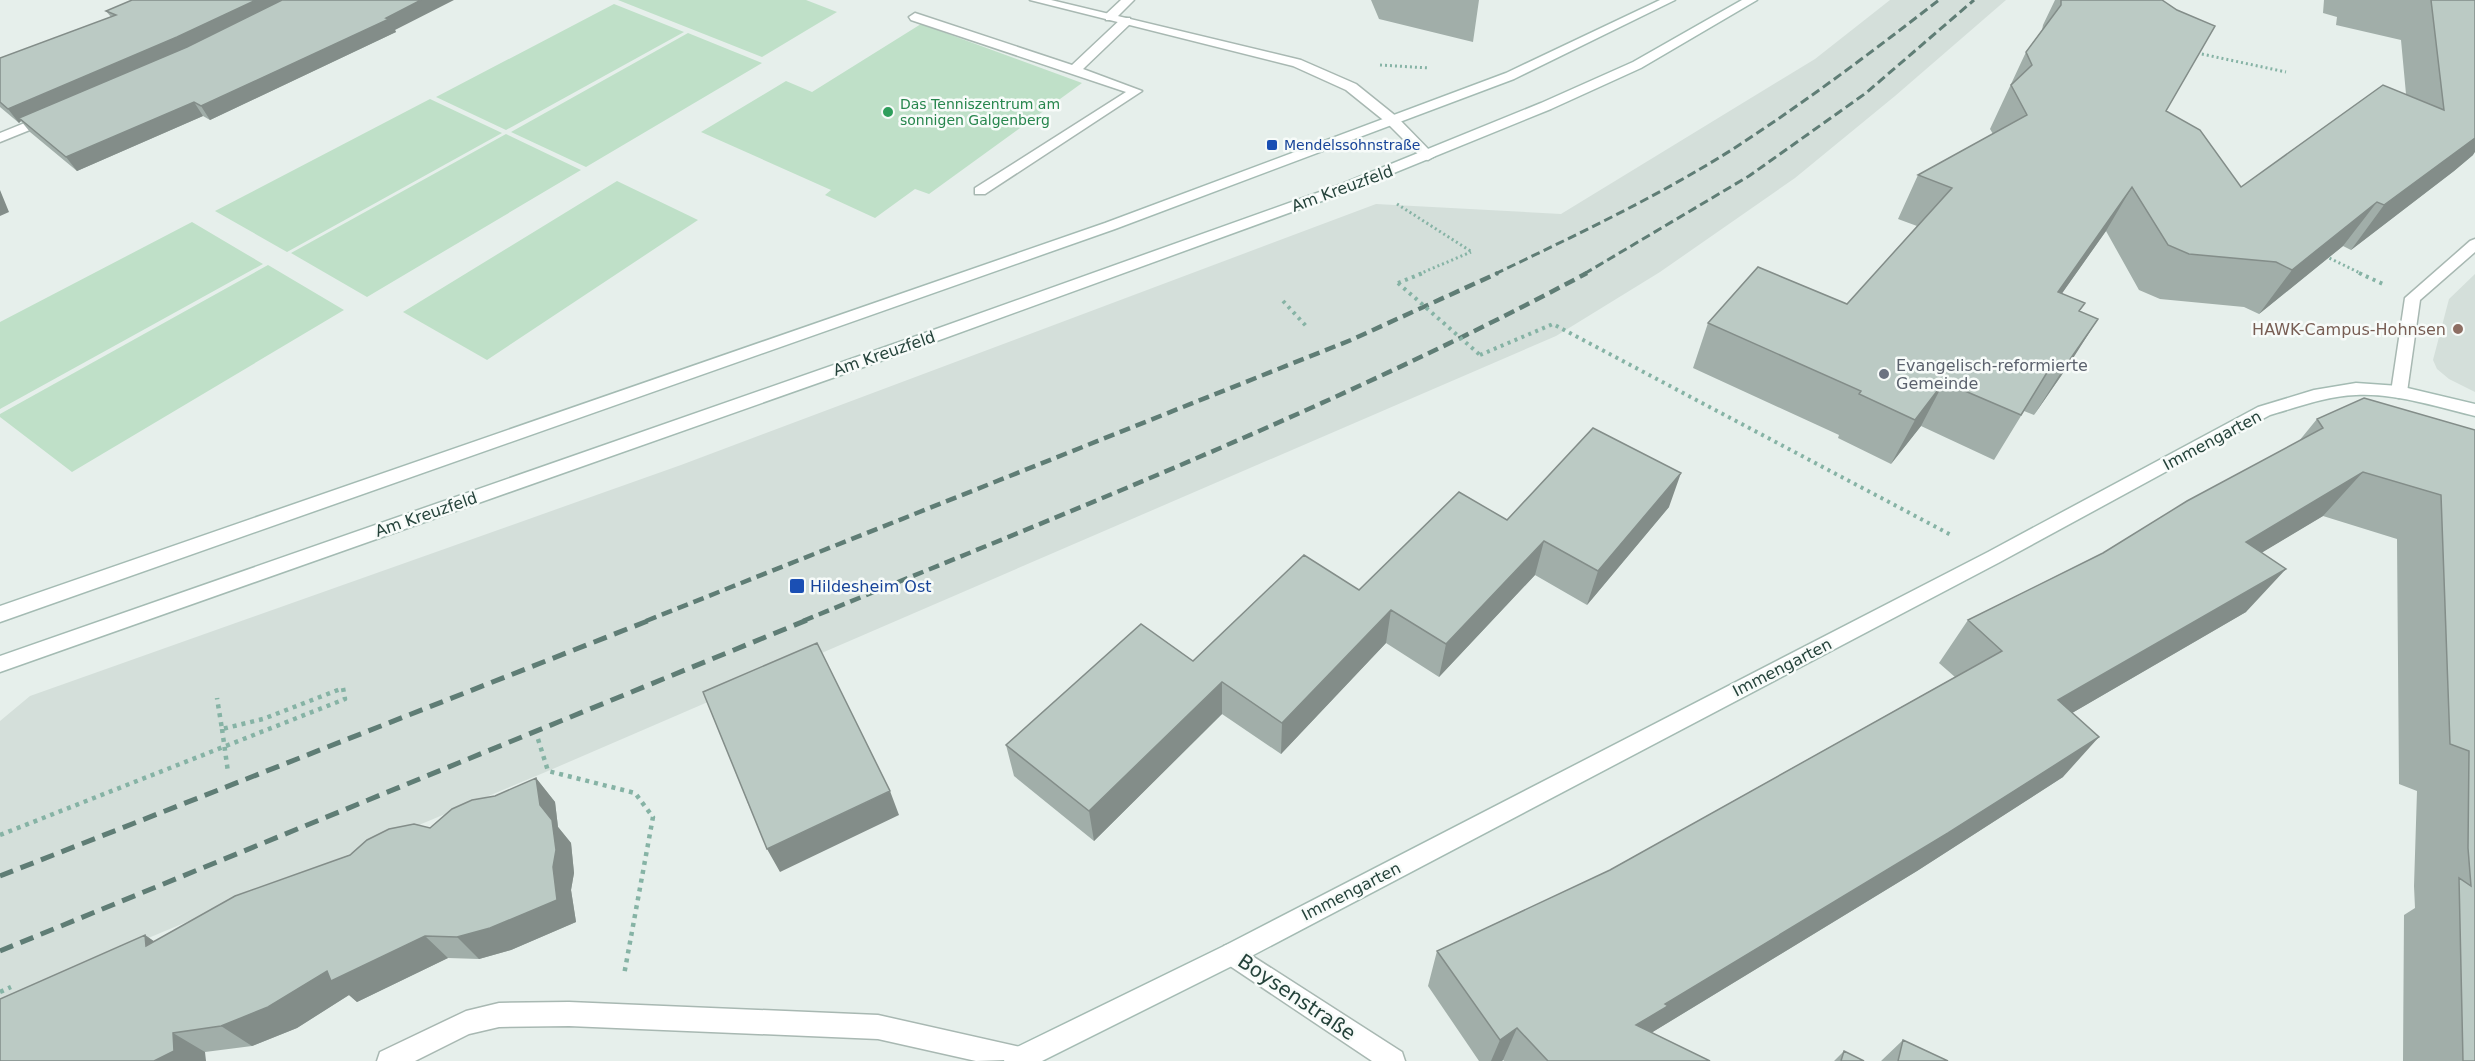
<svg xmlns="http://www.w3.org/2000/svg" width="2475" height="1061" viewBox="0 0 2475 1061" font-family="'DejaVu Sans',sans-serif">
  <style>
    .built { fill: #d4dfda }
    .green { fill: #bfe0c8 }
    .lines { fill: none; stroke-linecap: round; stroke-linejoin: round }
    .lane-casing { stroke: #a8b8b2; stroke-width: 3 }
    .street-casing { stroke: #a8b8b2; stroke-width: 3 }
    .secondary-casing { stroke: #a4bbb3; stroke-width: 3 }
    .path-far2 { stroke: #86b3a5; stroke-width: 3; stroke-dasharray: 2 3; stroke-linecap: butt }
    .path-far1 { stroke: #86b3a5; stroke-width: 4; stroke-dasharray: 3 4.5; stroke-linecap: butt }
    .path { stroke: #86b3a5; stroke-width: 4.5; stroke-dasharray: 4 5; stroke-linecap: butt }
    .lane { fill: #fff; fill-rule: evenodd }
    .street { fill: #fff; fill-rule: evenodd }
    .secondary { fill: #fff; fill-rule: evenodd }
    .rail-far2 { stroke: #5f7d75; stroke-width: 3; stroke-dasharray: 9 4.5; stroke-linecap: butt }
    .rail-far1 { stroke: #5f7d75; stroke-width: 4.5; stroke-dasharray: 11 6; stroke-linecap: butt }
    .rail { stroke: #5f7d75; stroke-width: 5; stroke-dasharray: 14 8; stroke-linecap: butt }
    .path-bridge { stroke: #86b3a5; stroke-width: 4; stroke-dasharray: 3 4.5; stroke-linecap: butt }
    .wall { fill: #a1aea9 }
    .shaded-wall { fill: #838d89 }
    .building { fill: #bbcac4; stroke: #838d89; stroke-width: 1.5 }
    .leisure-dot { fill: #2e9e5b; stroke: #f7fbf9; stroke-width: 2 }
    .transit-dot { fill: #1a4fb4; stroke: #f7fbf9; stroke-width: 2 }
    .education-dot { fill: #8d6e63; stroke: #f7fbf9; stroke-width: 2 }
    .worship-dot { fill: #6b7280; stroke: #f7fbf9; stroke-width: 2 }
    .labels { text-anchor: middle; stroke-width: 5; stroke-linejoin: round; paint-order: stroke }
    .far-leisure-label { font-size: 14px; fill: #27864d; stroke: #f7fbf9; text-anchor: start }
    .far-transit-label { font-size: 14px; fill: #164399; stroke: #f7fbf9; text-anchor: start }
    .street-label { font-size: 16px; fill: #24423a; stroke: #f7fbf9 }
    .education-label { font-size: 16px; fill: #785e54; stroke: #f7fbf9; text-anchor: end }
    .worship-label { font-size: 16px; fill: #5b616d; stroke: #f7fbf9; text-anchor: start }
    .transit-label { font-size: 16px; fill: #164399; stroke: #f7fbf9; text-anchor: start }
    .near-street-label { font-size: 20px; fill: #24423a; stroke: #f7fbf9 }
  </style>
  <rect width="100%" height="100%" fill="#e6efeb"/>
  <!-- built -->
  <path class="built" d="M 1890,0 L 2006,0 L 1895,96 L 1795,178 L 1660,272 L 1556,336 L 548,771 L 0,1000 L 0,721 L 30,696 L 681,465 L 1376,204 L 1561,214 L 1815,59 Z
    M 2475,274 L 2475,392 L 2449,379 L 2437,369 L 2433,360 L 2449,299 Z"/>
  <!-- green -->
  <path class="green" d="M 618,0 L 806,0 L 837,12 L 762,57 Z
    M 614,4 L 684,32 L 506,130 L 436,97 Z
    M 921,24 L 1082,83 L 929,194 L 915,189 L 875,218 L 825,195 L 831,190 L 701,132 L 786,81 L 812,92 Z
    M 688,33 L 762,63 L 586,167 L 511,132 Z
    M 430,99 L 502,133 L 287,252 L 215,211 Z
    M 506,134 L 581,170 L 367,297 L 291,253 Z
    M 617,181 L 698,220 L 487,360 L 403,312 Z
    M 192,222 L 263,264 L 0,409 L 0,322 Z
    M 268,265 L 344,310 L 72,472 L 0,417 L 0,414 Z"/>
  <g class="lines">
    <defs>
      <path id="lane" d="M 1121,0 L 1134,0 L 1114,20 L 1106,20 L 1106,14 Z
        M 915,13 L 1072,65 L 1122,18 L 1130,18 L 1130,24 L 1083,69 L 1142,91 L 985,194 L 975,194 L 975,188 L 1126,92 L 911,20 L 909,17 Z
        M 569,1002 L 878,1015 L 1020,1047 L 1029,1050 L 1032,1059 L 976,1061 L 878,1039 L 569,1026 L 499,1027 L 469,1034 L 415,1061 L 377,1061 L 380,1052 L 466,1011 L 499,1003 Z"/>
      <path id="street" d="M 1030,0 L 1051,0 L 1301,60 L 1356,84 L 1397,117 L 1435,156 L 1428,160 L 1423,159 L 1387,123 L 1346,90 L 1293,66 Z
        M 47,114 L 52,115 L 52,121 L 0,142 L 0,133 Z
        M 2475,239 L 2475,252 L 2420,300 L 2407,392 L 2399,398 L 2393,396 L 2391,392 L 2405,298 L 2470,241 Z
        M 1232,943 L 1402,1052 L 1405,1061 L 1372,1061 L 1224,962 L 1221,954 L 1224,946 Z"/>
      <path id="secondary" d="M 1660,0 L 1675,0 L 1514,79 L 1115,229 L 0,622 L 0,606 L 1105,223 L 1506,73 Z
        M 1742,0 L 1757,0 L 1641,68 L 1551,109 L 1352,190 L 923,346 L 0,672 L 0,656 L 911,338 L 1342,184 L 1541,103 L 1633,62 Z
        M 2356,383 L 2399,386 L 2475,404 L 2475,416 C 2437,407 2396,393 2356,395 C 2327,396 2298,407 2270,415 L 2000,562 L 1240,962 L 1042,1061 L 1004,1061 L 1007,1052 L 1224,946 L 1988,552 L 2258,407 L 2314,390 Z"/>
    </defs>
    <!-- lane casing -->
    <use href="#lane" class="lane-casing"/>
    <!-- street casing -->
    <use href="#street" class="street-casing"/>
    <!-- secondary casing -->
    <use href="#secondary" class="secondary-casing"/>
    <!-- path-far2 -->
    <path class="path-far2" d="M 2197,53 L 2286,72
      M 1380,65 L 1429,68
      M 1397,204 L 1472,252
      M 2325,256 L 2362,274
      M 1419,274 L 1471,252"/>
    <!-- path-far1 -->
    <path class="path-far1" d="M 2359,273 L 2383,284
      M 1398,283 L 1423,273
      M 1283,301 L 1307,327
      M 1480,355 L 1553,324 L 1953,536"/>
    <!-- path -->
    <path class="path" d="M 222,729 L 228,772
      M 538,739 L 548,771 L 635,793 L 653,817 L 624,975
      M 0,835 L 345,699 L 343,688 L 263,719 L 222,729 L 217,698
      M 0,992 L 11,987"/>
    <!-- lane -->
    <use href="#lane" class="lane"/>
    <!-- street -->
    <use href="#street" class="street"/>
    <!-- secondary -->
    <use href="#secondary" class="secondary"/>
    <!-- rail-far2 -->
    <path class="rail-far2" d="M 1495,274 C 1576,235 1657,197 1733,149 C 1804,103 1872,52 1939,0
      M 1584,274 L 1749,176 L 1866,93 L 1974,0"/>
    <!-- rail-far1 -->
    <path class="rail-far1" d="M 646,621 L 1351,340 L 1498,273
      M 803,621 C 1068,512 1335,408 1587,273"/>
    <!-- rail -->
    <path class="rail" d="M 0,876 L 650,620
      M 0,951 L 807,620"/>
    <!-- path-bridge -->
    <path class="path-bridge" d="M 1398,283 L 1480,355"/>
  </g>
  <!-- wall -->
  <path class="wall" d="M 1371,0 L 1479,0 L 1473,42 L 1379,19 Z
    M 2055,0 L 2162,0 L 2166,111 L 2241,187 L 2406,94 L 2401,40 L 2336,25 L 2337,17 L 2323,13 L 2324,0 L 2475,0 L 2473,155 L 2454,171 L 2351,250 L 2343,246 L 2259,314 L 2244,307 L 2160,299 L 2139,290 L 2106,231 L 2062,293 L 2080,311 L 2070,363 L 2034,415 L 2024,411 L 1994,460 L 1921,426 L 1891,464 L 1838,438 L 1839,435 L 1693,368 L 1708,323 L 1847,304 L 1917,226 L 1898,219 L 1918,175 L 1993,134 L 1990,129 L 2026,52 L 2042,30 L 2043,25 Z
    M 106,11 L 395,30 L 396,32 L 210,120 L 203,116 L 77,171 L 30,132 L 21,121 L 19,123 L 0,107 L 0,58 L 111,17 Z
    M 2317,419 L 2475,430 L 2475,1061 L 2403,1061 L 2404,915 L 2415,908 L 2414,886 L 2417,791 L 2399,784 L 2397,539 L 2323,516 L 2262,552 L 2246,612 L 2072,713 L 2063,777 L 1917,871 L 1651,1033 L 1710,1061 L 1504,1061 L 1503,1060 L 1502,1061 L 1479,1061 L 1428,986 L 1437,951 L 1610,870 L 1955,677 L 1939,663 L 1968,620 L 2103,553 L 2299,441 Z
    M 1669,507 L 1587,605 L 1535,575 L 1439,677 L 1386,643 L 1281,754 L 1222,714 L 1094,841 L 1014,776 L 1006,745 L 1193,661 L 1359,590 L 1507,520 Z
    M 536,778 L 555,802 L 558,827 L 571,843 L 574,873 L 571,890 L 576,922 L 511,950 L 479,959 L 448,958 L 357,1002 L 349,995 L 297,1028 L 252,1046 L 205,1052 L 0,1061 L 145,935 L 155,942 L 430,828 Z
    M 1903,1040 L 1948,1061 L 1881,1061 Z
    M 1844,1051 L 1864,1061 L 1834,1061 Z"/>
  <!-- shaded-wall -->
  <path class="shaded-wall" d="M 256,0 L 291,0 L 186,51 L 19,118 L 21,121 L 19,123 L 8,109 Z
    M 421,0 L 454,0 L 395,30 L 396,32 L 210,120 L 201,106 Z
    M 194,102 L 203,116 L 77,171 L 66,157 Z
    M 2475,138 L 2475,152 L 2473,155 L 2454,171 L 2351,250 L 2384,205 Z
    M 2132,187 L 2106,231 L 2032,336 L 2058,292 Z
    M 0,190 L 9,212 L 0,216 Z
    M 2377,202 L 2343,246 L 2259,314 L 2292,270 Z
    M 2098,319 L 2070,363 L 2034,415 L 2062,371 Z
    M 1944,382 L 1921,426 L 1891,464 L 1915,420 Z
    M 2363,472 L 2323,516 L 2208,585 L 2246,542 Z
    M 1681,473 L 1669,507 L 1587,605 L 1598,571 Z
    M 1544,541 L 1535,575 L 1439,677 L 1446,644 Z
    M 2286,569 L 2246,612 L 2024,741 L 2058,700 Z
    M 1391,610 L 1386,643 L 1281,754 L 1282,723 Z
    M 1222,682 L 1222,714 L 1094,841 L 1089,811 Z
    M 2099,737 L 2063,777 L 1917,871 L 1651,1033 L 1636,1025 L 1665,1004 Z
    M 536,778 L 555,802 L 558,827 L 571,843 L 574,873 L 571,890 L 576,922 L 511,950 L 479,959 L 457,937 L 540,805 Z
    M 890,791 L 899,815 L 780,872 L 767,849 Z
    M 145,935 L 176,957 L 146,946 Z
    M 425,936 L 448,958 L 357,1002 L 349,995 L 297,1028 L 252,1046 L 221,1026 L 327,971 Z
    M 1517,1028 L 1503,1060 L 1502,1061 L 1491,1061 L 1500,1040 Z
    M 173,1033 L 205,1052 L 206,1061 L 154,1061 Z"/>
  <!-- building -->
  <path class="building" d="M 132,0 L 256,0 L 177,37 L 8,109 L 0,102 L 0,58 L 116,15 L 106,11 Z
    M 282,0 L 421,0 L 386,18 L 389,19 L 201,106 L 194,102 L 66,157 L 19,118 L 187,47 Z
    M 2061,0 L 2162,0 L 2177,10 L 2215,26 L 2166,111 L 2200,130 L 2241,187 L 2383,85 L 2444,110 L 2431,0 L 2475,0 L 2475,138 L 2384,205 L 2377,202 L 2292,270 L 2276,262 L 2189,254 L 2168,245 L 2132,187 L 2058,292 L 2085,303 L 2079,311 L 2098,319 L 2062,371 L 2051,366 L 2021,415 L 1944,382 L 1915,420 L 1859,394 L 1861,391 L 1708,323 L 1758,267 L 1847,304 L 1952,188 L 1918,175 L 2027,115 L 2011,85 L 2032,65 L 2026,52 L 2061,5 Z
    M 2364,398 L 2475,430 L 2475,1061 L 2463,1061 L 2459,878 L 2471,886 L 2468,848 L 2469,751 L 2450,744 L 2441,495 L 2363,472 L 2246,542 L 2286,569 L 2058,700 L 2099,737 L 1948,833 L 1665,1004 L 1668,1006 L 1636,1025 L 1710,1061 L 1548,1061 L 1517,1028 L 1500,1040 L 1437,951 L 1610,870 L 2002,651 L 1968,620 L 2103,553 L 2187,501 L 2323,428 L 2317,419 Z
    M 1593,428 L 1681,473 L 1598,571 L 1544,541 L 1446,644 L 1391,610 L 1282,723 L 1222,682 L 1089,811 L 1006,745 L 1141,624 L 1193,661 L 1304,555 L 1359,590 L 1459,492 L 1507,520 Z
    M 817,643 L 890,791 L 767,849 L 703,692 Z
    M 536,778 L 540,805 L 552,820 L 556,850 L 553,867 L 557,900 L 490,928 L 457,937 L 425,936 L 331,981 L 327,971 L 268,1007 L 221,1026 L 173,1033 L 174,1051 L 154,1061 L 0,1061 L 0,999 L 145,935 L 146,946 L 235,896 L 350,855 L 367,840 L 389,829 L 414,824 L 430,828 L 452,809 L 472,800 L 495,796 Z
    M 1903,1040 L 1948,1061 L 1898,1061 Z
    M 1844,1051 L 1864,1061 L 1841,1061 Z"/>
  <!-- markers -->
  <circle class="leisure-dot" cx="888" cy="112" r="6"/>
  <g class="transit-dot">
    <rect x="1266" y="139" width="12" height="12" rx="3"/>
    <rect x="789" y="578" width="16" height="16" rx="3"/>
  </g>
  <circle class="education-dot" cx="2458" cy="329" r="6"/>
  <circle class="worship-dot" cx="1884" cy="374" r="6"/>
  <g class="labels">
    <!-- far-leisure labels -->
    <g class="far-leisure-label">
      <text x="900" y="109">Das Tenniszentrum am<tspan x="900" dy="16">sonnigen Galgenberg</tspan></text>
    </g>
    <!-- far-transit labels -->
    <g class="far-transit-label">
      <text x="1284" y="150">Mendelssohnstraße</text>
    </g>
    <!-- street labels -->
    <g class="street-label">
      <text transform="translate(1342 188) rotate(-20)" y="6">Am Kreuzfeld</text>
      <text transform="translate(884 353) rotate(-19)" y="6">Am Kreuzfeld</text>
      <text transform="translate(2212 440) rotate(-28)" y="6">Immengarten</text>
      <text transform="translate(426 514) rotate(-19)" y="6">Am Kreuzfeld</text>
      <text transform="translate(1782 667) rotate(-27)" y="6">Immengarten</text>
      <text transform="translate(1351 891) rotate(-27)" y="6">Immengarten</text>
    </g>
    <!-- education labels -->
    <g class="education-label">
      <text x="2446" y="335">HAWK-Campus-Hohnsen</text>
    </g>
    <!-- worship labels -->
    <g class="worship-label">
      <text x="1896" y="371">Evangelisch-reformierte<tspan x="1896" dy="18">Gemeinde</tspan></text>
    </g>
    <!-- transit labels -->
    <g class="transit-label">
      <text x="810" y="592">Hildesheim Ost</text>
    </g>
    <!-- near-street labels -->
    <g class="near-street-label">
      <text transform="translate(1297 997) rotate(34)" y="7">Boysenstraße</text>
    </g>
  </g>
</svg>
